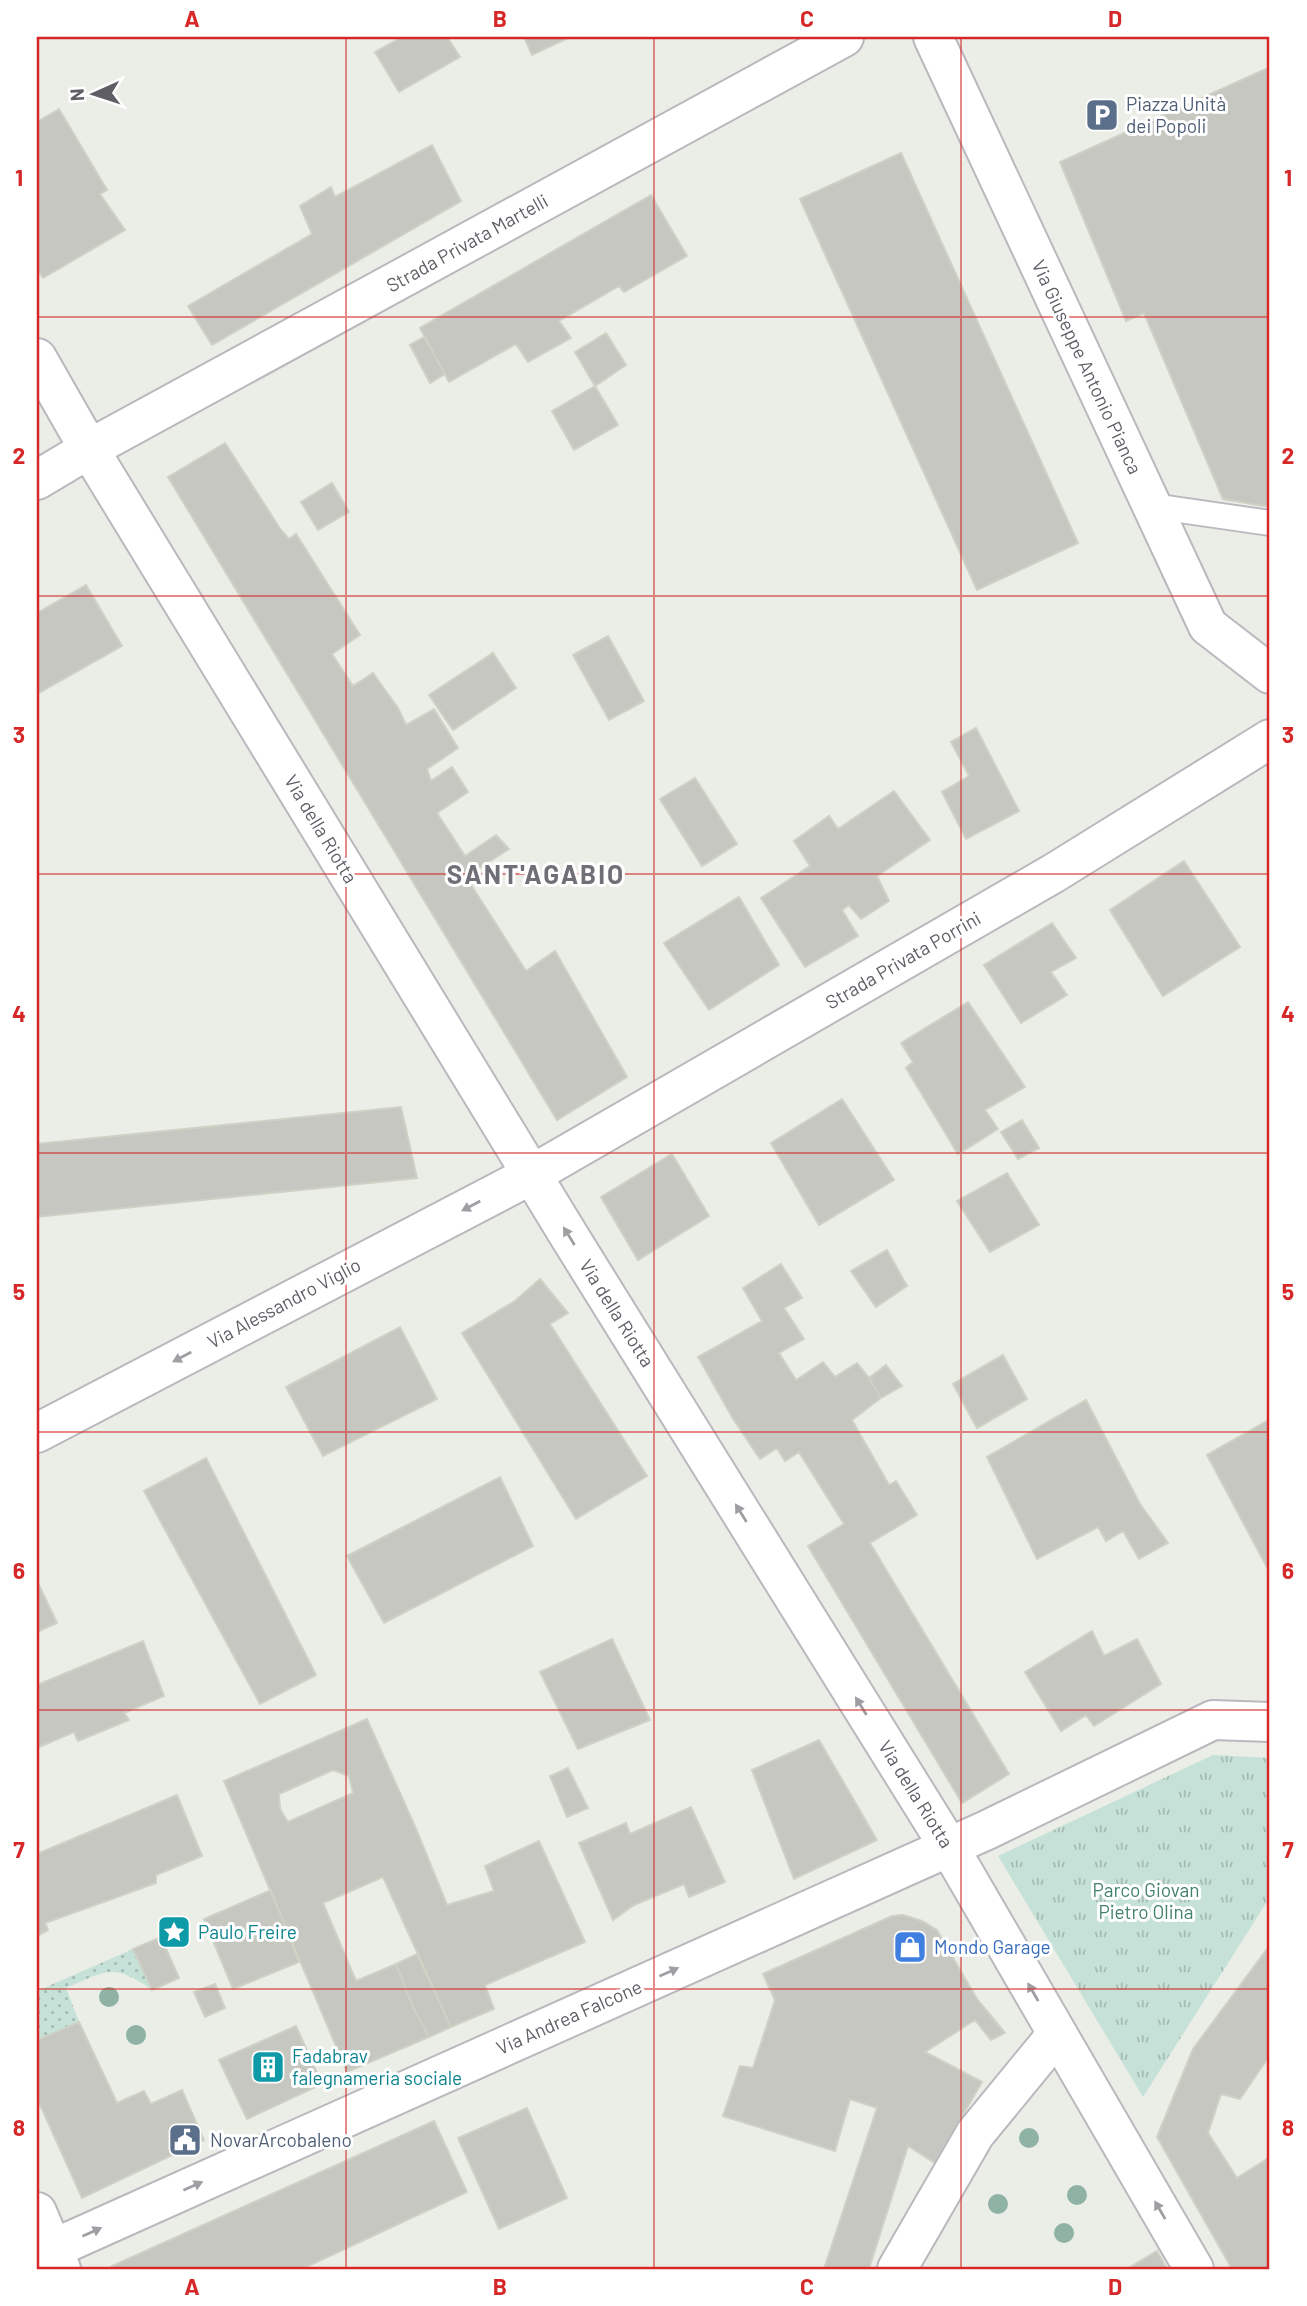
<svg xmlns="http://www.w3.org/2000/svg" width="1307" height="2306" viewBox="0 0 1307 2306" font-family="Barlow,sans-serif">
  <style>
    .grass { fill: url(#grass-dots) }
    .park { fill: url(#park-tufts) }
    .building { fill: #c6c7c1; stroke: #ced2c5; stroke-width: 2; fill-rule: evenodd }
    .lines { fill: none; stroke-linecap: round; stroke-linejoin: round }
    .lane-casing { stroke: #bab8be; stroke-width: 28 }
    .street-casing { stroke: #bab8be; stroke-width: 42 }
    .lane { stroke: #fff; stroke-width: 24 }
    .street { stroke: #fff; stroke-width: 38 }
    .tree { fill: #8eb2a4 }
    .oneway { fill: #9f9ea3 }
    .grid { fill: none; stroke: #d62828; stroke-width: 2; stroke-opacity: 0.55 }
    .labels { text-anchor: middle; stroke-width: 6; stroke-linejoin: round; paint-order: stroke }
    .service-label { font-size: 19px; fill: #4e5e75; stroke: #fff; text-anchor: start }
    .street-label { font-size: 19px; fill: #5f5e65; stroke: #fff }
    .park-label { font-size: 19px; fill: #41816d; stroke: #fff }
    .culture-label { font-size: 19px; fill: #0d838f; stroke: #fff; text-anchor: start }
    .shop-label { font-size: 19px; fill: #366cbe; stroke: #fff; text-anchor: start }
    .district-label { font-size: 26px; font-weight: bold; letter-spacing: 2px; fill: #706f77; stroke: #fff }
    .neatline { fill: none; stroke: #d62828; stroke-width: 2.5 }
    .grid-label { font-size: 23px; text-anchor: middle; font-weight: bold; fill: #d62828 }
  </style>
  <defs>
    <pattern id="grass-dots" width="8" height="8" patternUnits="userSpaceOnUse" patternTransform="scale(1.75)"><rect width="8" height="8" fill="#c6e2d8"/><path d="M2 2h.1M6 6h.1" fill="none" stroke="#a4bab3" stroke-width="1.8" stroke-linecap="round"/></pattern>
    <pattern id="park-tufts" width="24" height="20" patternUnits="userSpaceOnUse" patternTransform="scale(1.75)"><rect width="24" height="20" fill="#c6e2d8"/><path d="M3 7l-1-3M5 7V3M7 7l1-3M15 17l-1-3M17 17v-4M19 17l1-3" fill="none" stroke="#a4bab3"/></pattern>
  </defs>
  <rect width="100%" height="100%" fill="#ebeee7"/>
  <!-- grass -->
  <path class="grass" d="M 133,1949 L 152,1990 C 113,1962 106,1971 66,1988 L 79,2022 L 37,2040 L 37,1991 Z"/>
  <!-- park -->
  <path class="park" d="M 1213,1755 L 1270,1758 L 1270,1897 L 1143,2097 L 998,1856 Z"/>
  <!-- building -->
  <path class="building" d="M 402,37 L 447,37 L 460,57 L 399,92 L 375,52 Z
    M 524,37 L 570,37 L 532,55 Z
    M 1270,67 L 1270,507 L 1223,499 L 1144,313 L 1126,321 L 1060,162 Z
    M 59,109 L 107,190 L 100,194 L 125,230 L 43,278 L 37,268 L 37,122 Z
    M 432,145 L 461,201 L 212,345 L 188,306 L 312,234 L 300,206 L 331,187 L 335,197 Z
    M 901,153 L 1078,543 L 977,590 L 800,199 Z
    M 651,195 L 687,256 L 624,292 L 619,286 L 559,321 L 571,338 L 528,362 L 516,344 L 449,382 L 420,328 Z
    M 606,333 L 626,365 L 595,386 L 575,352 Z
    M 424,337 L 445,374 L 430,383 L 410,345 Z
    M 595,386 L 618,425 L 574,450 L 552,411 Z
    M 225,443 L 281,530 L 289,539 L 296,534 L 360,635 L 332,654 L 353,686 L 373,673 L 398,708 L 406,725 L 434,709 L 458,748 L 427,769 L 431,781 L 452,767 L 468,792 L 437,813 L 465,856 L 496,835 L 509,849 L 466,877 L 526,971 L 555,951 L 627,1077 L 557,1120 L 168,477 Z
    M 332,483 L 349,512 L 318,530 L 301,502 Z
    M 86,585 L 122,646 L 37,694 L 37,613 Z
    M 608,636 L 644,701 L 609,720 L 573,655 Z
    M 493,653 L 516,688 L 453,730 L 429,695 Z
    M 976,728 L 1019,811 L 966,839 L 942,792 L 969,776 L 951,742 Z
    M 695,778 L 737,844 L 702,866 L 660,799 Z
    M 894,791 L 930,840 L 877,876 L 889,901 L 861,919 L 849,905 L 842,910 L 858,936 L 805,967 L 761,898 L 810,866 L 794,841 L 829,816 L 838,829 Z
    M 1184,861 L 1240,947 L 1163,996 L 1110,910 Z
    M 739,897 L 779,965 L 709,1010 L 664,943 Z
    M 1052,923 L 1076,958 L 1051,972 L 1067,995 L 1021,1023 L 984,965 Z
    M 968,1002 L 1025,1087 L 985,1110 L 998,1129 L 958,1154 L 906,1068 L 913,1062 L 901,1043 Z
    M 842,1099 L 894,1180 L 819,1225 L 771,1143 Z
    M 401,1107 L 417,1178 L 37,1217 L 37,1144 Z
    M 1022,1120 L 1039,1148 L 1018,1159 L 1001,1132 Z
    M 672,1154 L 709,1216 L 638,1260 L 601,1197 Z
    M 1007,1173 L 1039,1225 L 990,1252 L 957,1201 Z
    M 887,1250 L 907,1286 L 876,1307 L 851,1271 Z
    M 781,1264 L 802,1298 L 784,1308 L 804,1339 L 779,1353 L 796,1380 L 823,1362 L 835,1377 L 857,1363 L 869,1378 L 881,1398 L 852,1420 L 889,1485 L 896,1481 L 917,1515 L 870,1543 L 1009,1774 L 962,1803 L 808,1546 L 844,1524 L 799,1452 L 785,1461 L 777,1448 L 760,1459 L 732,1417 L 698,1357 L 762,1321 L 743,1288 Z
    M 540,1279 L 568,1313 L 550,1324 L 647,1476 L 576,1519 L 462,1333 L 515,1301 Z
    M 400,1327 L 437,1399 L 323,1456 L 286,1387 Z
    M 1003,1355 L 1027,1399 L 977,1428 L 953,1384 Z
    M 886,1365 L 902,1386 L 881,1398 L 869,1378 Z
    M 1086,1400 L 1140,1504 L 1168,1543 L 1139,1559 L 1123,1531 L 1106,1541 L 1098,1527 L 1037,1559 L 987,1457 Z
    M 1267,1421 L 1270,1425 L 1270,1573 L 1207,1455 Z
    M 206,1458 L 316,1675 L 260,1704 L 144,1491 Z
    M 500,1477 L 533,1546 L 384,1623 L 347,1556 Z
    M 37,1581 L 57,1623 L 37,1632 Z
    M 1092,1631 L 1104,1656 L 1137,1639 L 1161,1684 L 1094,1726 L 1086,1715 L 1061,1731 L 1025,1672 Z
    M 612,1639 L 650,1720 L 578,1749 L 540,1672 Z
    M 143,1641 L 164,1696 L 124,1713 L 129,1720 L 78,1741 L 74,1732 L 37,1748 L 37,1685 Z
    M 367,1719 L 417,1831 L 447,1905 L 494,1891 L 485,1866 L 539,1841 L 585,1942 L 485,1985 L 494,2009 L 451,2027 L 383,1877 L 323,1903 L 356,1981 L 396,1964 L 413,2007 L 429,2037 L 347,2072 L 224,1781 ZM 333,1770 L 349,1776 L 353,1793 L 288,1822 L 280,1809 L 279,1794 Z
    M 819,1740 L 877,1840 L 794,1879 L 752,1770 Z
    M 568,1768 L 588,1808 L 567,1817 L 550,1776 Z
    M 177,1795 L 202,1856 L 156,1875 L 156,1883 L 45,1923 L 48,1930 L 37,1936 L 37,1854 Z
    M 691,1807 L 725,1882 L 689,1897 L 684,1884 L 634,1905 L 613,1920 L 579,1843 L 626,1823 L 630,1834 Z
    M 271,1890 L 299,1962 L 233,1989 L 204,1919 Z
    M 903,1915 L 922,1921 L 937,1930 L 977,1999 L 1005,2033 L 991,2040 L 975,2020 L 925,2052 L 982,2082 L 935,2163 L 908,2146 L 869,2269 L 824,2269 L 877,2108 L 850,2099 L 835,2151 L 723,2116 L 740,2066 L 753,2068 L 775,2000 L 763,1974 L 892,1916 Z
    M 161,1937 L 179,1978 L 152,1990 L 133,1949 Z
    M 1270,1945 L 1270,2055 L 1240,2099 L 1221,2094 L 1208,2133 L 1237,2178 L 1270,2157 L 1270,2269 L 1232,2269 L 1157,2137 L 1193,2049 Z
    M 417,1954 L 451,2027 L 429,2037 L 413,2007 L 396,1964 Z
    M 215,1984 L 225,2008 L 205,2017 L 194,1992 Z
    M 79,2022 L 117,2103 L 144,2091 L 151,2104 L 182,2090 L 204,2140 L 82,2198 L 37,2098 L 37,2040 Z
    M 296,2026 L 322,2084 L 247,2119 L 219,2060 Z
    M 527,2108 L 567,2198 L 499,2229 L 458,2138 Z
    M 434,2121 L 467,2192 L 302,2269 L 113,2269 L 112,2266 Z
    M 1157,2251 L 1167,2269 L 1127,2269 Z"/>
  <g class="lines">
    <defs>
      <path id="lane" d="M 1152,506 L 1270,523"/>
      <path id="street" d="M 933,37 L 1208,626 L 1270,674
        M 37,358 L 89,449 L 571,1239 L 949,1847 L 1194,2269
        M 37,480 L 89,449 L 844,37
        M 37,1433 L 531,1175 L 1054,873 L 1270,739
        M 37,2212 L 61,2269
        M 37,2256 L 987,1830 L 1213,1720 L 1270,1722
        M 897,2269 L 975,2134 L 1057,2034"/>
    </defs>
    <!-- lane casing -->
    <use href="#lane" class="lane-casing"/>
    <!-- street casing -->
    <use href="#street" class="street-casing"/>
    <!-- lane -->
    <use href="#lane" class="lane"/>
    <!-- street -->
    <use href="#street" class="street"/>
  </g>
  <!-- trees -->
  <g class="tree">
    <circle cx="109" cy="1997" r="10"/>
    <circle cx="136" cy="2035" r="10"/>
    <circle cx="1029" cy="2138" r="10"/>
    <circle cx="1077" cy="2195" r="10"/>
    <circle cx="998" cy="2204" r="10"/>
    <circle cx="1064" cy="2233" r="10"/>
  </g>
  <!-- one-way arrows -->
  <defs><path id="oneway-solid" d="M-6-.8H1V-3.2L6.5 0L1 3.2V.8H-6Z" transform="scale(1.75)"/></defs>
  <g class="oneway">
    <use href="#oneway-solid" transform="translate(471 1206) rotate(152)"/>
    <use href="#oneway-solid" transform="translate(569 1236) rotate(-122)"/>
    <use href="#oneway-solid" transform="translate(182 1357) rotate(152)"/>
    <use href="#oneway-solid" transform="translate(741 1513) rotate(-122)"/>
    <use href="#oneway-solid" transform="translate(861 1706) rotate(-122)"/>
    <use href="#oneway-solid" transform="translate(669 1972) rotate(-24)"/>
    <use href="#oneway-solid" transform="translate(1033 1992) rotate(-120)"/>
    <use href="#oneway-solid" transform="translate(193 2186) rotate(-24)"/>
    <use href="#oneway-solid" transform="translate(1160 2210) rotate(-120)"/>
    <use href="#oneway-solid" transform="translate(92 2232) rotate(-24)"/>
  </g>
  <!-- grid -->
  <path class="grid" d="M 346,37 L 346,2269M 654,37 L 654,2269M 961,37 L 961,2269M 37,317 L 1270,317M 37,596 L 1270,596M 37,874 L 1270,874M 37,1153 L 1270,1153M 37,1432 L 1270,1432M 37,1710 L 1270,1710M 37,1989 L 1270,1989"/>
  <!-- icons -->
  <defs>
    <symbol id="parking-square" viewBox="-11 -11 22 22"><rect x="-9" y="-9" width="18" height="18" rx="4" fill="#5c6f8a" stroke="#fff"/><path d="M-3.5-5.5H1a3.5 3.5 0 0 1 0 7H-1V5.5H-3.5ZM-1-3.4V-.6H.8a1.4 1.4 0 0 0 0-2.8Z" fill="#fff"/></symbol>
    <symbol id="sight-square" viewBox="-11 -11 22 22"><rect x="-9" y="-9" width="18" height="18" rx="4" fill="#0f9aa8" stroke="#fff"/><path d="M0-6L1.8-2.2L6-1.7L2.9 1.2L3.7 5.4L0 3.3L-3.7 5.4L-2.9 1.2L-6-1.7L-1.8-2.2Z" fill="#fff"/></symbol>
    <symbol id="shop-square" viewBox="-11 -11 22 22"><rect x="-9" y="-9" width="18" height="18" rx="4" fill="#3f7fe0" stroke="#fff"/><path d="M-5-2.5h2.3a2.7 3.5 0 0 1 5.4 0H5L5.5 6h-11ZM-1.5-2.5h3a1.5 2.3 0 0 0-3 0Z" fill="#fff"/></symbol>
    <symbol id="building-square" viewBox="-11 -11 22 22"><rect x="-9" y="-9" width="18" height="18" rx="4" fill="#0f9aa8" stroke="#fff"/><path d="M-4-6H4V6H1V3H-1V6H-4ZM-2.5-4.3h1.7v1.8h-1.7ZM.8-4.3h1.7v1.8H.8ZM-2.5-1h1.7V.8h-1.7ZM.8-1h1.7V.8H.8Z" fill="#fff"/></symbol>
    <symbol id="civic-square" viewBox="-11 -11 22 22"><rect x="-9" y="-9" width="18" height="18" rx="4" fill="#5c6f8a" stroke="#fff"/><path d="M-.6-6.5H3V-4.5H.6V-3L4-1V1h2V6H-6V1h2V-1L-.6-3ZM-1.2 2.5V6h2.4V2.5Z" fill="#fff"/></symbol>
  </defs>
  <g fill-rule="evenodd">
    <use href="#parking-square" x="1083" y="96" width="38" height="38"/>
    <use href="#sight-square" x="155" y="1913" width="38" height="38"/>
    <use href="#shop-square" x="891" y="1928" width="38" height="38"/>
    <use href="#building-square" x="249" y="2048" width="38" height="38"/>
    <use href="#civic-square" x="166" y="2121" width="38" height="38"/>
  </g>
  <g class="labels">
    <!-- service labels -->
    <g class="service-label">
      <text x="1126" y="111">Piazza Unità<tspan x="1126" dy="22">dei Popoli</tspan></text>
      <text x="210" y="2147">NovarArcobaleno</text>
    </g>
    <!-- street labels -->
    <g class="street-label">
      <text transform="translate(467 243) rotate(-29)" y="7">Strada Privata Martelli</text>
      <text transform="translate(1087 367) rotate(65)" y="7">Via Giuseppe Antonio Pianca</text>
      <text transform="translate(321 829) rotate(59)" y="7">Via della Riotta</text>
      <text transform="translate(903 960) rotate(-30)" y="7">Strada Privata Porrini</text>
      <text transform="translate(284 1303) rotate(-28)" y="7">Via Alessandro Viglio</text>
      <text transform="translate(617 1313) rotate(58)" y="7">Via della Riotta</text>
      <text transform="translate(916 1794) rotate(58)" y="7">Via della Riotta</text>
      <text transform="translate(569 2017) rotate(-24)" y="7">Via Andrea Falcone</text>
    </g>
    <!-- park labels -->
    <g class="park-label">
      <text x="1146" y="1897">Parco Giovan<tspan x="1146" dy="22">Pietro Olina</tspan></text>
    </g>
    <!-- culture labels -->
    <g class="culture-label">
      <text x="198" y="1939">Paulo Freire</text>
      <text x="292" y="2063">Fadabrav<tspan x="292" dy="22">falegnameria sociale</tspan></text>
    </g>
    <!-- shop labels -->
    <g class="shop-label">
      <text x="934" y="1954">Mondo Garage</text>
    </g>
    <!-- district labels -->
    <g class="district-label">
      <text x="536" y="884">SANT'AGABIO</text>
    </g>
  </g>
  <!-- border -->
  <rect width="1307" height="2306" fill="none" stroke="#ffffff" stroke-width="77"/>
  <!-- north arrow -->
  <g transform="translate(94 94) rotate(267)" stroke="#ffffff" stroke-width="5" paint-order="stroke">
  <path d="M0-5L12 26L0 18L-12 26Z" fill="#5f5e65"/>
  <text y="-10" font-size="19" font-weight="bold" text-anchor="middle" fill="#5f5e65">N</text>
  </g>
  <rect x="38" y="38" width="1230" height="2230" class="neatline"/>
  <g class="grid-label">
    <text x="192" y="27">A</text>
    <text x="500" y="27">B</text>
    <text x="807" y="27">C</text>
    <text x="1115" y="27">D</text>
    <text x="19" y="186">1</text>
    <text x="1288" y="186">1</text>
    <text x="19" y="464">2</text>
    <text x="1288" y="464">2</text>
    <text x="19" y="743">3</text>
    <text x="1288" y="743">3</text>
    <text x="19" y="1022">4</text>
    <text x="1288" y="1022">4</text>
    <text x="19" y="1300">5</text>
    <text x="1288" y="1300">5</text>
    <text x="19" y="1579">6</text>
    <text x="1288" y="1579">6</text>
    <text x="19" y="1858">7</text>
    <text x="1288" y="1858">7</text>
    <text x="19" y="2136">8</text>
    <text x="1288" y="2136">8</text>
    <text x="192" y="2295">A</text>
    <text x="500" y="2295">B</text>
    <text x="807" y="2295">C</text>
    <text x="1115" y="2295">D</text>
  </g>
</svg>
